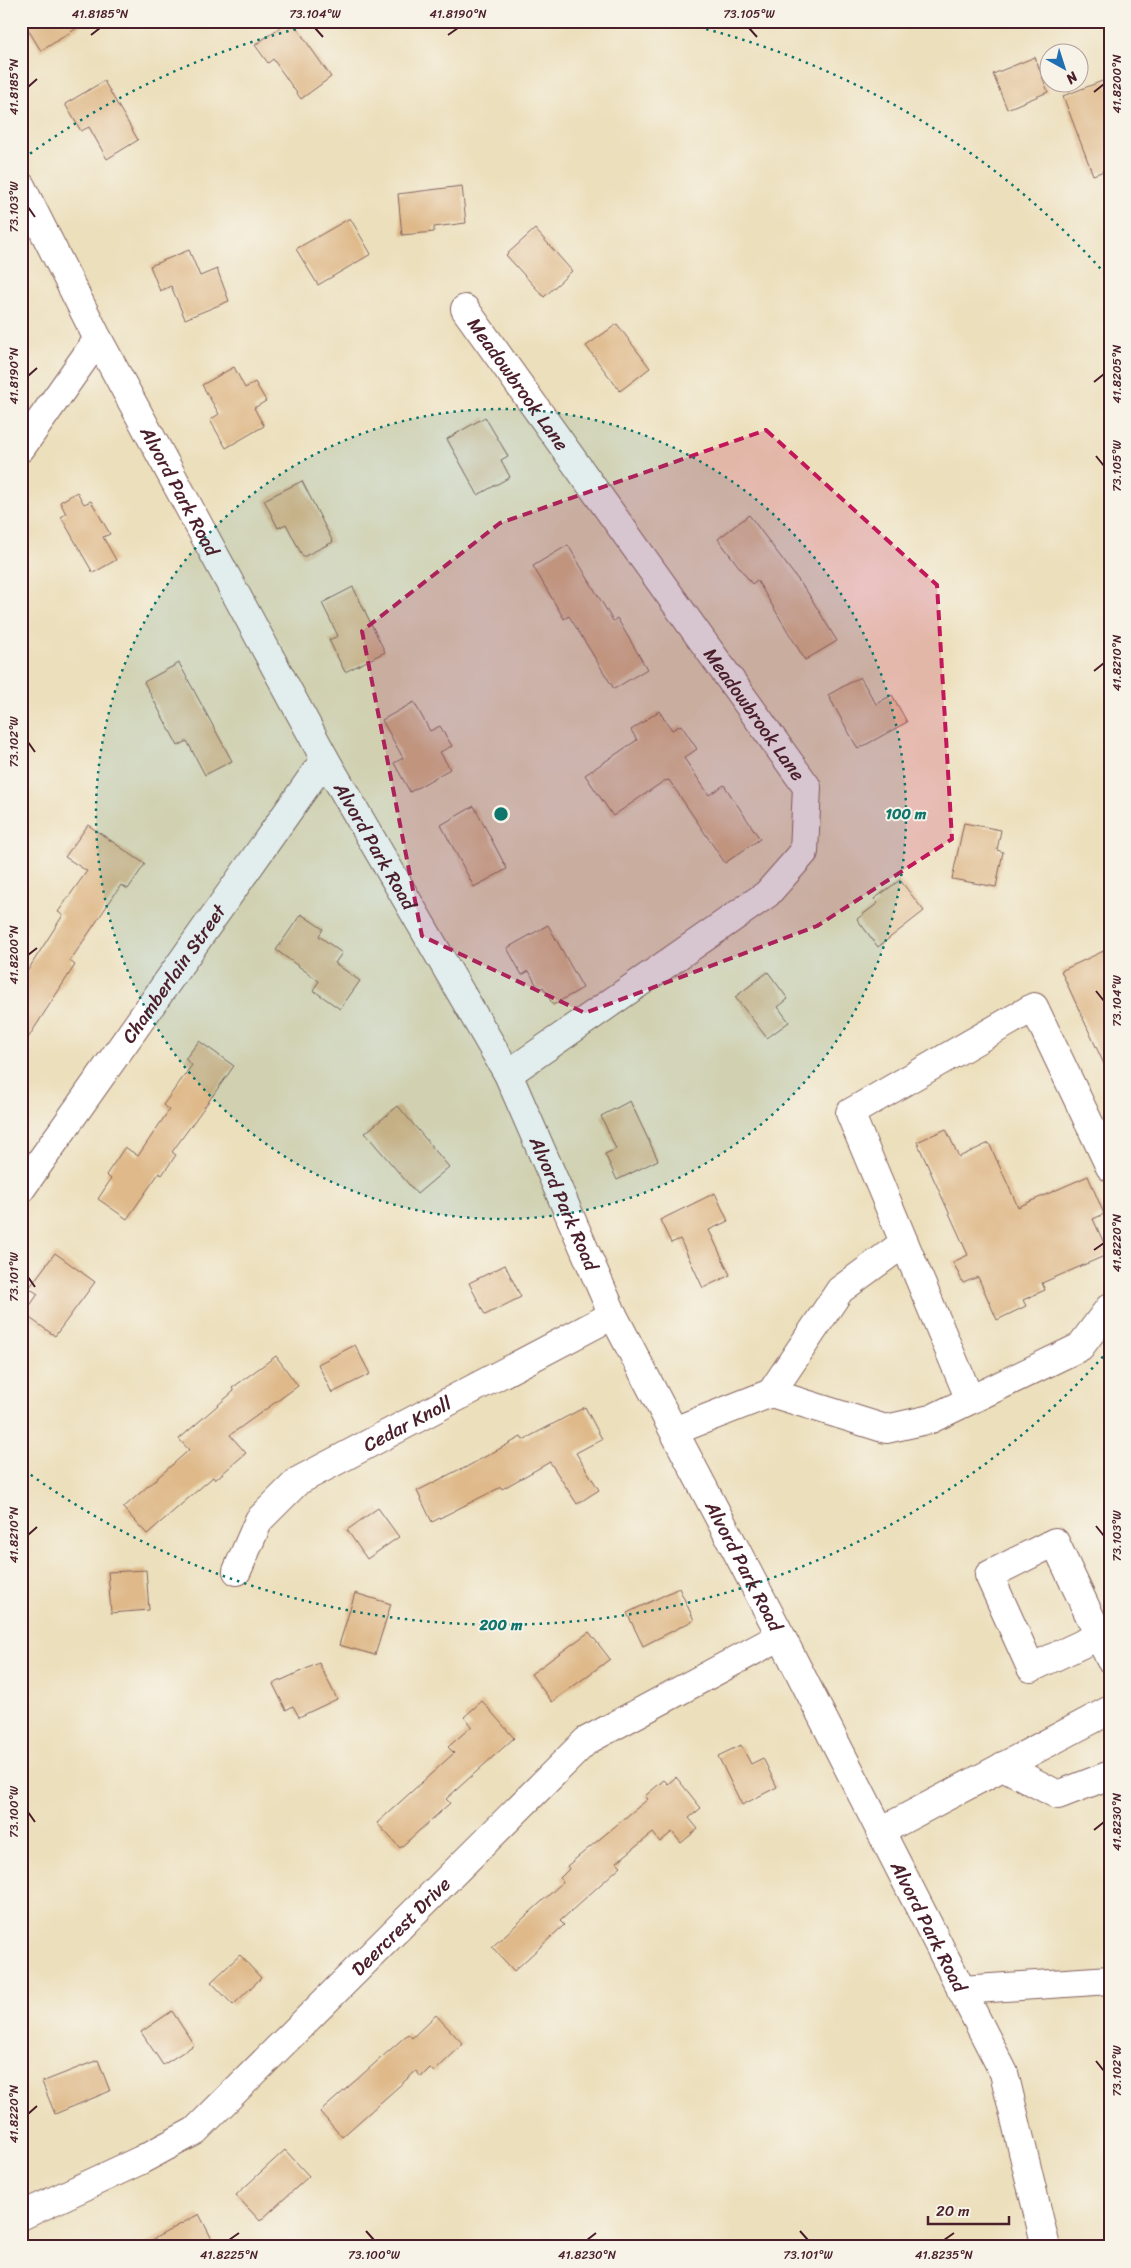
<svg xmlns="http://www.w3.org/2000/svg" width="1131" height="2268" viewBox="0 0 1131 2268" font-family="Sriracha,sans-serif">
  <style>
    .building { fill: #dfb98a }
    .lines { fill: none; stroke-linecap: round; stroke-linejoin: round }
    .minor-casing { stroke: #83625e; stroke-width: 30 }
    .minor { stroke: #fff; stroke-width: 28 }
    .marked { fill: #c2185b; fill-opacity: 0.2; stroke: #c2185b; stroke-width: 4; stroke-dasharray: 10 6; stroke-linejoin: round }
    .ticks { fill: none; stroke: #4a1f2b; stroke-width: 2 }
    .ring { fill: none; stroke: #0f766e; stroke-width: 2.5; stroke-dasharray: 2.5 5 }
    .labels { text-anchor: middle; stroke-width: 4; stroke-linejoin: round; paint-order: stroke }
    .street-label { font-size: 19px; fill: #4a1f2b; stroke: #f7f3e8 }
    .centre { fill: #0f766e; stroke: #f7f3e8; stroke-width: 2.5 }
    .ring-label { font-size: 15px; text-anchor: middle; font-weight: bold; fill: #0f766e; stroke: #f7f3e8; stroke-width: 4; stroke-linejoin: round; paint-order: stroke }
    .neatline { fill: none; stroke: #4a1f2b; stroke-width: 2 }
    .ticks-label { font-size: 12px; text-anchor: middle; fill: #4a1f2b }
  </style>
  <rect width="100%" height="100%" fill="#f7f3e8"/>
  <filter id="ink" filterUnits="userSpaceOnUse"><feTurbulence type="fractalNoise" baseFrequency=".02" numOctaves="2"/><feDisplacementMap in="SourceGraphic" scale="10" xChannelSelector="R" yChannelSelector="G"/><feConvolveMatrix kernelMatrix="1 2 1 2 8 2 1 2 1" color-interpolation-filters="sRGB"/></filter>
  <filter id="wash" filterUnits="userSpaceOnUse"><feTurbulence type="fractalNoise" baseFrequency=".0096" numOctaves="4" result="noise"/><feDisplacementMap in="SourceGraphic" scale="20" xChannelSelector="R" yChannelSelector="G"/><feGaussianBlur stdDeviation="1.12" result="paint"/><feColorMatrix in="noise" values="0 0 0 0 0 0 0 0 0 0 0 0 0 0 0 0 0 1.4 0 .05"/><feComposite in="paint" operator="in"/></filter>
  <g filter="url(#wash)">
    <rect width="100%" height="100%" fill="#ecdfbc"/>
    <g id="blocks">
      <!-- building -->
      <path class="building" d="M 23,21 L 88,21 L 41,51 Z
        M 289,21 L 292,21 L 331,77 L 301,99 L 273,59 L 268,63 L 255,45 Z
        M 1035,57 L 1048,92 L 1007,109 L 993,74 Z
        M 1105,80 L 1110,92 L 1110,169 L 1093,175 L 1063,96 Z
        M 104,81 L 138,140 L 107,159 L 89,127 L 81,131 L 65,104 Z
        M 462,186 L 466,223 L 434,227 L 434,232 L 402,235 L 398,194 Z
        M 350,218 L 371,254 L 318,285 L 296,249 Z
        M 535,229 L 572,271 L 544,297 L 506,255 Z
        M 189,250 L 200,276 L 217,269 L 229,301 L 185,319 L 171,286 L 160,291 L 150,266 Z
        M 617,324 L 650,368 L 620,391 L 586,346 Z
        M 234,367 L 245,388 L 255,382 L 266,401 L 254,408 L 264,426 L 226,448 L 210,420 L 219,414 L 202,385 Z
        M 485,417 L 508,456 L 501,460 L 510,477 L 478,495 L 447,439 Z
        M 302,481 L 333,542 L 303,557 L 286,524 L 278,528 L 264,500 Z
        M 77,492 L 84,504 L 91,501 L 110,534 L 103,537 L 116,560 L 93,573 L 61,517 L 66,514 L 60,502 Z
        M 749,515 L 808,593 L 837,641 L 805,660 L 757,580 L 752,584 L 718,539 Z
        M 568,545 L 613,621 L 617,618 L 647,669 L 614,689 L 569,616 L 564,619 L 533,566 Z
        M 353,587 L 385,652 L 345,672 L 329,640 L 338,636 L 322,603 Z
        M 179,663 L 232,761 L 205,775 L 187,741 L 178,746 L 144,682 Z
        M 860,677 L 876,704 L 892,695 L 907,722 L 858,749 L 828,695 Z
        M 414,702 L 430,731 L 440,726 L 452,746 L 440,752 L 450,769 L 410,792 L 394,763 L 403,758 L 382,720 Z
        M 659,711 L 672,730 L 681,725 L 697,749 L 684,758 L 709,795 L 724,785 L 760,839 L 725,863 L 669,780 L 664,781 L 613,816 L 585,775 L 637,740 L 631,730 Z
        M 474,806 L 507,869 L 474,887 L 441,825 Z
        M 964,823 L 1001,830 L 997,850 L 1003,852 L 996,887 L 952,879 Z
        M 88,825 L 145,864 L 128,889 L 121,885 L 70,961 L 75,965 L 21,1049 L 21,981 L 63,915 L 58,912 L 87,871 L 65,857 Z
        M 900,880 L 924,911 L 878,947 L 857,919 L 878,903 L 874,899 Z
        M 301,914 L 323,929 L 319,936 L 342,953 L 335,963 L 360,981 L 340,1009 L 313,990 L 319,981 L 276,950 Z
        M 548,925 L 583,988 L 553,1005 L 543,987 L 539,990 L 529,971 L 522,975 L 507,948 Z
        M 1110,948 L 1110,1077 L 1061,971 Z
        M 768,972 L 788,999 L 778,1007 L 789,1022 L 767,1038 L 735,997 Z
        M 199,1041 L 234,1066 L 172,1152 L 176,1155 L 162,1175 L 159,1173 L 127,1219 L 98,1199 L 111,1179 L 106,1175 L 125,1147 L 138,1156 L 169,1110 L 163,1105 L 192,1065 L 185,1059 Z
        M 630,1101 L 658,1160 L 617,1180 L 605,1154 L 616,1149 L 601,1116 Z
        M 398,1106 L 449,1167 L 417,1194 L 365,1133 Z
        M 946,1129 L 959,1157 L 989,1143 L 1018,1207 L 1088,1176 L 1104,1214 L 1093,1219 L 1109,1254 L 1042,1283 L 1045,1290 L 1023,1300 L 1026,1306 L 997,1320 L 978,1277 L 963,1283 L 953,1262 L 968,1255 L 917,1142 Z
        M 715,1193 L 728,1221 L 709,1230 L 730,1275 L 703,1288 L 680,1239 L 671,1243 L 660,1220 Z
        M 55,1253 L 95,1282 L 55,1336 L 24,1314 L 38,1294 L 29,1288 Z
        M 505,1265 L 521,1297 L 485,1315 L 469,1283 Z
        M 355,1345 L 370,1374 L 332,1393 L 318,1364 Z
        M 276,1356 L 298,1386 L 230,1435 L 246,1453 L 215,1480 L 213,1477 L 147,1534 L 123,1508 L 189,1450 L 179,1439 L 234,1391 L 232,1388 Z
        M 585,1407 L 602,1439 L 576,1453 L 599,1490 L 577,1504 L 550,1462 L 502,1489 L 501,1487 L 432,1522 L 417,1491 L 460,1469 L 461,1470 L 521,1437 L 523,1440 Z
        M 378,1508 L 399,1537 L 367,1559 L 347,1530 Z
        M 146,1570 L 149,1610 L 111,1613 L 108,1572 Z
        M 679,1588 L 694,1620 L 643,1646 L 627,1613 Z
        M 355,1593 L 391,1604 L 375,1655 L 339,1645 Z
        M 589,1632 L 610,1659 L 552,1702 L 531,1674 Z
        M 319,1663 L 337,1699 L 299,1717 L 293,1706 L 286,1710 L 273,1684 Z
        M 482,1701 L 514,1738 L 446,1799 L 450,1803 L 400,1848 L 377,1823 L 454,1753 L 448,1747 L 472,1726 L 464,1717 Z
        M 741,1745 L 751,1764 L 763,1758 L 777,1787 L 742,1805 L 718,1756 Z
        M 676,1777 L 701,1808 L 689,1818 L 698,1829 L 681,1843 L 672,1832 L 660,1842 L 653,1833 L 617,1862 L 621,1866 L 560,1921 L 564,1925 L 514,1971 L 492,1947 L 563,1882 L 560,1878 L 569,1869 L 567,1866 L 648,1799 L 645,1796 L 664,1780 L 668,1784 Z
        M 240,1955 L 261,1978 L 233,2005 L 211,1982 Z
        M 172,2011 L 194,2045 L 163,2065 L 141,2032 Z
        M 436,2015 L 463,2044 L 434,2072 L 430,2068 L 421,2077 L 416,2071 L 342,2137 L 320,2112 L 408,2034 L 412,2038 Z
        M 98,2060 L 110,2091 L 55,2114 L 42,2082 Z
        M 285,2150 L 309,2176 L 260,2221 L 236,2195 Z
        M 199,2214 L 216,2247 L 139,2247 Z"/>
    </g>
  </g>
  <g filter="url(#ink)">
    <use href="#blocks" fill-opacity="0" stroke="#83625e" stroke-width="1"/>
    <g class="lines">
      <defs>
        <g id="minor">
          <path id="s1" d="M 21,186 L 98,339 L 325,759 L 508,1074 L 613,1315 L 781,1636 L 1004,2073 L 1046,2247"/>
          <path id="s2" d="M 465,309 L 807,787 L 804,852 L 767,894 L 508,1074"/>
          <path d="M 21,448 L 98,339"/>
          <path id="s3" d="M 21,1189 L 325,759"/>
          <path d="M 771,1393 L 840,1290 L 904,1243"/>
          <path d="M 970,1400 L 850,1113 L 1034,1007 L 1110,1167"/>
          <path d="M 674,1431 L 771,1393 L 886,1429 L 931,1419 L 1080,1347 L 1110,1307"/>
          <path id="s4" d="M 237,1571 L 259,1520 L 298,1481 L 613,1315"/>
          <path d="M 1099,1636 L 1031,1668 L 989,1575 L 1055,1542 L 1110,1659"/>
          <path d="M 1003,1766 L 1058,1795 L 1110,1775"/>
          <path d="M 881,1831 L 1110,1710"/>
          <path d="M 961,1990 L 1110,1980"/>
          <path id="s5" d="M 21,2216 L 141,2160 L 195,2131 L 586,1741 L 781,1636"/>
        </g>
      </defs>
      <!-- minor casing -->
      <use href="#minor" class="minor-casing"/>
      <!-- minor -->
      <use href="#minor" class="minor"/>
    </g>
  </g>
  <!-- marked area -->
  <path class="marked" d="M 766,430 L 937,585 L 952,839 L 817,926 L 585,1013 L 422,936 L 362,631 L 500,523 Z"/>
  <!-- ticks -->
  <path class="ticks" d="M 315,28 L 323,37M 749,28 L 757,37M 91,35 L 100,28M 448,35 L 458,28M 28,87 L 37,79M 1094,92 L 1104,84M 28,207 L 35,217M 28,376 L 37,368M 1094,382 L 1104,374M 1096,456 L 1104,466M 1094,671 L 1104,663M 28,742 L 35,752M 28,955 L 37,948M 1096,991 L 1104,1001M 1094,1250 L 1104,1243M 28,1277 L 35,1287M 1096,1526 L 1104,1536M 28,1535 L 37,1527M 28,1812 L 35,1822M 1094,1830 L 1104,1822M 1096,2061 L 1104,2071M 28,2114 L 37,2106M 366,2231 L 374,2240M 800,2231 L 808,2240M 229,2240 L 239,2233M 587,2240 L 596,2233M 944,2240 L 954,2233"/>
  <!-- distance rings -->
  <circle cx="501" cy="814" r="405" fill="#0f766e" fill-opacity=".12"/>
  <g class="ring">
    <circle cx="501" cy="814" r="405"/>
    <path d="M1108 1351A811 811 0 0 1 24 1470M24 158A811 811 0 0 1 325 22M677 22A811 811 0 0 1 1108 277"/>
  </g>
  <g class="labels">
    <!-- street labels -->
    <g class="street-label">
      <text dy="7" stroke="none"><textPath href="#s2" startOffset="92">Meadowbrook Lane</textPath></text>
      <text dy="7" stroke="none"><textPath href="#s1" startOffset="344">Alvord Park Road</textPath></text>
      <text dy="7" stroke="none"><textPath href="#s2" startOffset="498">Meadowbrook Lane</textPath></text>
      <text dy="7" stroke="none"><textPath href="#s1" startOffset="749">Alvord Park Road</textPath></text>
      <text dy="7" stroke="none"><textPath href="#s3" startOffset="264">Chamberlain Street</textPath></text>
      <text dy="7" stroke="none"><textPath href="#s1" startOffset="1154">Alvord Park Road</textPath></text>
      <text dy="7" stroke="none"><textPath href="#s4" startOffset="234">Cedar Knoll</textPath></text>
      <text dy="7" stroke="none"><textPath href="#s1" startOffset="1559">Alvord Park Road</textPath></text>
      <text dy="7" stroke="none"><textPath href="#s5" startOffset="484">Deercrest Drive</textPath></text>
      <text dy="7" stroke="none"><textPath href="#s1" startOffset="1964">Alvord Park Road</textPath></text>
    </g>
  </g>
  <circle cx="501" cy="814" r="8" class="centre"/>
  <g class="ring-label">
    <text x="906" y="819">100 m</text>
    <text x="501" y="1630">200 m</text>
  </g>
  <!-- margin -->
  <rect width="1131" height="2268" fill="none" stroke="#f7f3e8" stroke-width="55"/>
  <!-- north arrow -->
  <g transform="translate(1064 68) rotate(141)"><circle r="24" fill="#f7f3e8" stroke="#b29e9c"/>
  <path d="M0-4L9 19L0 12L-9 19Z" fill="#1f6fb2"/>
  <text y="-8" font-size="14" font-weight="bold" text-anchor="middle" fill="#4a1f2b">N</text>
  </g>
  <!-- scale -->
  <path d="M928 2216v8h81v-8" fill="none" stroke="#4a1f2b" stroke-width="2.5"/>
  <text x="936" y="2216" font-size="15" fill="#4a1f2b" stroke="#f7f3e8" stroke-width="4" paint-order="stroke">20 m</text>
  <rect x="28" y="28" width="1076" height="2212" class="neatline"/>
  <g class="ticks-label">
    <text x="100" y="18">41.8185°N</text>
    <text x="315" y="18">73.104°W</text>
    <text x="458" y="18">41.8190°N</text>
    <text x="749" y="18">73.105°W</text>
    <text transform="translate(1117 84) rotate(-90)" y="4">41.8200°N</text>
    <text transform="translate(14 87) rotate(-90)" y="4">41.8185°N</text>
    <text transform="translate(14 207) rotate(-90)" y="4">73.103°W</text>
    <text transform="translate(1117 374) rotate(-90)" y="4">41.8205°N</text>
    <text transform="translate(14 376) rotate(-90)" y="4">41.8190°N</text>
    <text transform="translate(1117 466) rotate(-90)" y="4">73.105°W</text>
    <text transform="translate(1117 663) rotate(-90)" y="4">41.8210°N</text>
    <text transform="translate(14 742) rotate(-90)" y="4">73.102°W</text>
    <text transform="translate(14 955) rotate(-90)" y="4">41.8200°N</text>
    <text transform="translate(1117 1001) rotate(-90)" y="4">73.104°W</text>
    <text transform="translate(1117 1243) rotate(-90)" y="4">41.8220°N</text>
    <text transform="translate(14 1277) rotate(-90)" y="4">73.101°W</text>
    <text transform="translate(14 1535) rotate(-90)" y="4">41.8210°N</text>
    <text transform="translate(1117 1536) rotate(-90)" y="4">73.103°W</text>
    <text transform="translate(14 1812) rotate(-90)" y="4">73.100°W</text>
    <text transform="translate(1117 1822) rotate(-90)" y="4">41.8230°N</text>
    <text transform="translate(1117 2071) rotate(-90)" y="4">73.102°W</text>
    <text transform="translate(14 2114) rotate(-90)" y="4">41.8220°N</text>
    <text x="229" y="2259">41.8225°N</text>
    <text x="374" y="2259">73.100°W</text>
    <text x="587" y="2259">41.8230°N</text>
    <text x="808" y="2259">73.101°W</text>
    <text x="944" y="2259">41.8235°N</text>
  </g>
</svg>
